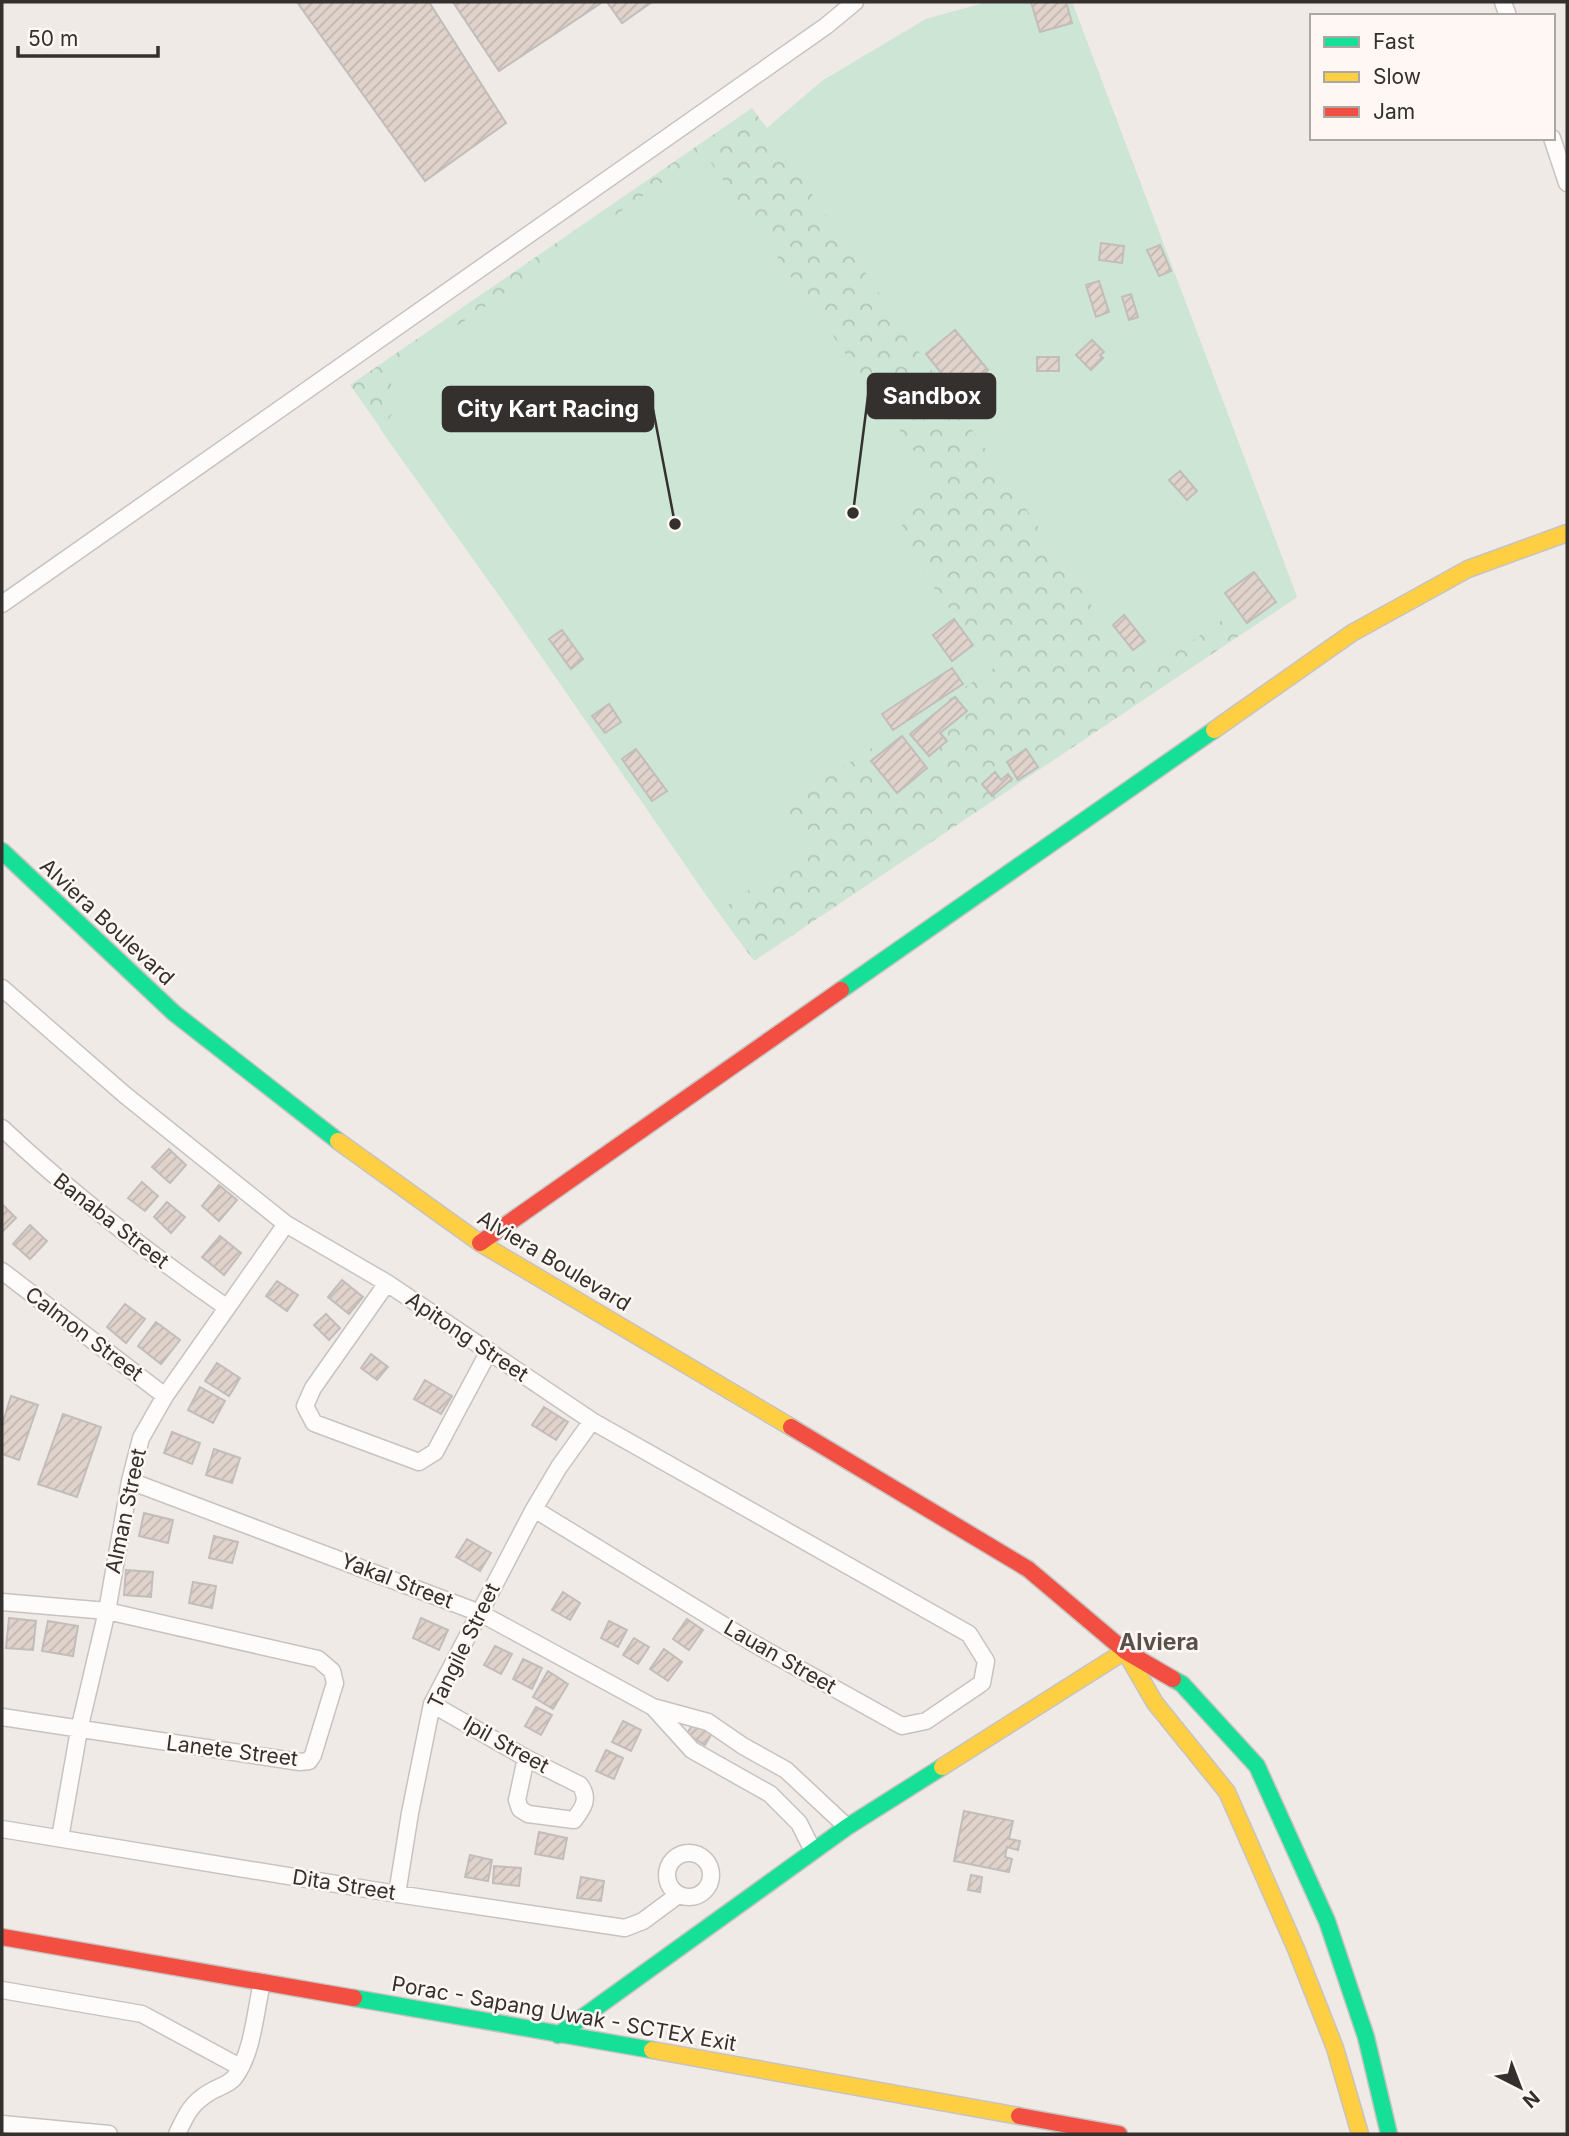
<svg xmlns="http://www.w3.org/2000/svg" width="1569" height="2136" viewBox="0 0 1569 2136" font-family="Inter,sans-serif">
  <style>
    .forest { fill: url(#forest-crowns) }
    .pitch { fill: #cde5d5 }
    .building { fill: url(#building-hatch); stroke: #c2bdba; stroke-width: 2 }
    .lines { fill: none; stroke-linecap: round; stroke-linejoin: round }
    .street-casing { stroke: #c7c3c0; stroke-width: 19 }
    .fast-casing { stroke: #c7c3c0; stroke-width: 19 }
    .slow-casing { stroke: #c7c3c0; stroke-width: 19 }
    .jam-casing { stroke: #c7c3c0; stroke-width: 19 }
    .street { stroke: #fdfcfb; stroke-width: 16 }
    .fast { stroke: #16e098; stroke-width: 16 }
    .slow { stroke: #ffcf43; stroke-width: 16 }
    .jam { stroke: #f24e42; stroke-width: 16 }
    .labels { text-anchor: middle; stroke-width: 5; stroke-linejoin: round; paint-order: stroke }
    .street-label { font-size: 21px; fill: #34302e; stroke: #fef7f3 }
    .neighbourhood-label { font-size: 23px; font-weight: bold; fill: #59514c; stroke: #fef7f3 }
    .leader { fill: none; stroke: #34302e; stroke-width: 2.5 }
    .callout-dot { fill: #34302e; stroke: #fef7f3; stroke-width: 2.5 }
    .callout { fill: #34302e; stroke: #34302e; stroke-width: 2.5 }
    .callout-label { font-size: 23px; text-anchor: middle; font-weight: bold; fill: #fff }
  </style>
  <defs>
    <pattern id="forest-crowns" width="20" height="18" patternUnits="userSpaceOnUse" patternTransform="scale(1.75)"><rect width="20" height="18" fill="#cde5d5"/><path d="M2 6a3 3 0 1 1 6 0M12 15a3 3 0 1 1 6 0" fill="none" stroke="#b1c5b7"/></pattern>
    <pattern id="building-hatch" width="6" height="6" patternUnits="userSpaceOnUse" patternTransform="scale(1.75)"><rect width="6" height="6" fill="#e0d3cc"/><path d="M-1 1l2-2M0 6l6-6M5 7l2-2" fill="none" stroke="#c1b5b0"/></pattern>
  </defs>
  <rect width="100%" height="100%" fill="#f0eae7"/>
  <!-- forest -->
  <path class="forest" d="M 988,2 L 1072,2 L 1297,597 L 754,961 L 718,912 L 503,601 L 350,385 L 752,108 L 767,128 L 822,81 L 926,19 Z"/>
  <!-- pitch -->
  <path class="pitch" d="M 988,2 L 1072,2 L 1297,597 L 1248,630 L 1231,614 L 1140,677 L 767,128 L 822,81 L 926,19 Z
    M 704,153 L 941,489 L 905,507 L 899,541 L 994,668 L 780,808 L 810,847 L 718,912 L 503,601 L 380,429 L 394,412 L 390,373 Z"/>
  <!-- building -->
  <path class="building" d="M 297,2 L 429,2 L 506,123 L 425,181 Z
    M 453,2 L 600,2 L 601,3 L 499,71 Z
    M 607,2 L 652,2 L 622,23 Z
    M 1031,2 L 1066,2 L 1072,23 L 1040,32 Z
    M 1101,243 L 1124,246 L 1122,263 L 1099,260 Z
    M 1160,245 L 1171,271 L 1159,276 L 1147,250 Z
    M 1099,281 L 1109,312 L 1096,317 L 1086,285 Z
    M 1131,294 L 1138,317 L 1129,320 L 1122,297 Z
    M 955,330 L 988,370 L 959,395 L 926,354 Z
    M 1092,340 L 1104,352 L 1100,355 L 1103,358 L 1091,370 L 1076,355 Z
    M 1037,357 L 1059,357 L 1059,371 L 1037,371 Z
    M 1180,471 L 1197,491 L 1187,500 L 1169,480 Z
    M 1254,572 L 1276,602 L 1247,623 L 1225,593 Z
    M 1124,615 L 1145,641 L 1133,650 L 1113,625 Z
    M 954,619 L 973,645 L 952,661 L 933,635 Z
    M 562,630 L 583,659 L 571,669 L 549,639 Z
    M 952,668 L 963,684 L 893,730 L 882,714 Z
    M 955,697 L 967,711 L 940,733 L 947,741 L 929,756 L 910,734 Z
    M 609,704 L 621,722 L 605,733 L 592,716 Z
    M 902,736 L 927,768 L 897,793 L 871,761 Z
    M 636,749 L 667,791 L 652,801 L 622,759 Z
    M 1026,749 L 1038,767 L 1018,780 L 1007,762 Z
    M 995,772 L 1001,780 L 1008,774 L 1012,779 L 992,796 L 982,784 Z
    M 169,1149 L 186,1165 L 170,1183 L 152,1167 Z
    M 142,1182 L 158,1196 L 145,1211 L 128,1198 Z
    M 219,1185 L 237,1200 L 219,1221 L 202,1206 Z
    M 167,1202 L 185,1217 L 171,1233 L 154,1217 Z
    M 2,1204 L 16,1218 L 2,1232 Z
    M 30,1225 L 47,1241 L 30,1259 L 13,1244 Z
    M 220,1236 L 241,1253 L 224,1275 L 202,1257 Z
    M 342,1280 L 363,1297 L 349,1314 L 328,1297 Z
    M 277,1281 L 298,1295 L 287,1311 L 266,1296 Z
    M 125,1304 L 145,1319 L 126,1343 L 107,1327 Z
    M 326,1314 L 340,1328 L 329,1340 L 314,1325 Z
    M 156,1322 L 180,1340 L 161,1364 L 138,1346 Z
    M 371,1354 L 388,1367 L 377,1380 L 361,1368 Z
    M 217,1363 L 240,1378 L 229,1396 L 205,1381 Z
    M 425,1380 L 452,1396 L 441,1414 L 414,1399 Z
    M 200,1387 L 225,1401 L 213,1423 L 188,1410 Z
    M 11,1396 L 38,1405 L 19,1460 L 2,1454 L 2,1425 Z
    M 544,1407 L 568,1422 L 556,1440 L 532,1425 Z
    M 63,1414 L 101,1427 L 77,1497 L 38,1484 Z
    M 172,1432 L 200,1443 L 192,1464 L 164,1453 Z
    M 214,1449 L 240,1458 L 232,1483 L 206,1475 Z
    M 144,1513 L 173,1520 L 168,1543 L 139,1536 Z
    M 214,1536 L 238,1542 L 232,1563 L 209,1558 Z
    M 467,1539 L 491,1553 L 480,1571 L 456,1557 Z
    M 126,1570 L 153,1572 L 151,1597 L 124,1595 Z
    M 193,1582 L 216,1586 L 212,1608 L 189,1603 Z
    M 563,1592 L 580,1603 L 570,1620 L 552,1610 Z
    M 9,1618 L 36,1621 L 33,1650 L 6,1648 Z
    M 421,1618 L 448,1630 L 439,1650 L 413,1638 Z
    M 687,1619 L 703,1630 L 689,1650 L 673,1639 Z
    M 48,1621 L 78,1626 L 73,1656 L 42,1651 Z
    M 609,1621 L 627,1630 L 618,1647 L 601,1638 Z
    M 634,1638 L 649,1647 L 638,1664 L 623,1655 Z
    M 495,1646 L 512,1654 L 501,1674 L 484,1665 Z
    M 664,1649 L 682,1662 L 668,1681 L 650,1669 Z
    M 523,1659 L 542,1668 L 532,1689 L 513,1679 Z
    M 548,1671 L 568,1684 L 553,1709 L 533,1697 Z
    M 536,1707 L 552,1715 L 541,1735 L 525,1726 Z
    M 623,1721 L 641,1730 L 631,1751 L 612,1742 Z
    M 694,1722 L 712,1733 L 705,1745 L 687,1734 Z
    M 606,1750 L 623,1758 L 614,1779 L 596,1771 Z
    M 964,1811 L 1013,1821 L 1009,1839 L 1020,1841 L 1018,1850 L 1007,1847 L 1005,1857 L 1012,1859 L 1009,1872 L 954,1861 Z
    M 539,1832 L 567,1838 L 563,1859 L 535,1854 Z
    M 470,1855 L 492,1860 L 488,1881 L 465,1877 Z
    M 494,1866 L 521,1868 L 519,1886 L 493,1883 Z
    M 971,1875 L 982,1877 L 980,1892 L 968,1890 Z
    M 581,1877 L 604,1881 L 601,1901 L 577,1898 Z"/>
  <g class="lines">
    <defs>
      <path id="street" d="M 1503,2 L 1508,16
        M 1552,138 L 1567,183
        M 2,604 L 826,26 L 855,2
        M 2,988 L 125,1095 L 286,1224 L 387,1283 L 592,1421 L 969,1634 L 986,1661 L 982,1683 L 926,1721 L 902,1726 L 751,1642 L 534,1509
        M 2,1128 C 72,1194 147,1252 226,1307
        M 2,1271 L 165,1396
        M 387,1283 L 313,1388 L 305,1406 L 314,1423 L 419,1462 L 435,1452 L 489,1351
        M 130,1481 L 480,1613 L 653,1707 L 708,1722 L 743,1746 L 786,1770 L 847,1827
        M 2,1602 L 107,1611 L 318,1659 L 332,1671 L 335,1683 L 313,1755 L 309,1761 L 300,1762 L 2,1717
        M 432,1704 L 526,1758 L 580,1785 C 590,1799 583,1808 574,1820 L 528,1814 L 520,1809 L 517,1800 L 526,1758
        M 653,1707 L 692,1750 L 770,1794 L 799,1823 L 813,1851
        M 2,1829 L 397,1894 L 625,1928 L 643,1921 L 678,1895
        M 60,1838 L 79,1730 L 107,1611 L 130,1481 L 141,1438 L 165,1396 L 286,1224
        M667 1875a22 22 0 1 1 44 0a22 22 0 1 1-44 0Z
        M 397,1894 L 410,1813 L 432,1704 L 534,1509 L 559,1467 L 592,1421
        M 2,1990 L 142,2014 L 240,2067
        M 2,2124 L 109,2134
        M 177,2134 C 186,2115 191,2103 210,2092 C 218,2087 228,2085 234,2078 C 253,2054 255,2012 262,1983"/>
      <path id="fast" d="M 2,851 L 174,1013 L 338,1141
        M 841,990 L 1214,730
        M 1173,1679 L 1182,1684 L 1257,1766 L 1327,1921 L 1366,2037 L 1389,2134
        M 354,1998 L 652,2050
        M 558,2035 L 847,1827 L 942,1767"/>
      <path id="slow" d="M 1214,730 L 1352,633 L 1468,569 L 1567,533
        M 338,1141 L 480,1243 L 791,1427
        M 1126,1653 L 1155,1703 L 1227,1792 L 1296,1949 L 1335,2048 L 1360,2134
        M 942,1767 L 1125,1651
        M 652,2050 L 1019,2116"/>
      <path id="jam" d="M 480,1243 L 841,990
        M 791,1427 L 1028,1569 L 1125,1651 L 1173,1679
        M 2,1937 L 354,1998
        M 1019,2116 L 1119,2134"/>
    </defs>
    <!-- street casing -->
    <use href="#street" class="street-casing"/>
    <!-- fast casing -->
    <use href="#fast" class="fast-casing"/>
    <!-- slow casing -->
    <use href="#slow" class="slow-casing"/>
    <!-- jam casing -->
    <use href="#jam" class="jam-casing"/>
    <!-- street -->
    <use href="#street" class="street"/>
    <!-- fast -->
    <use href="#fast" class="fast"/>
    <!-- slow -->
    <use href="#slow" class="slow"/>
    <!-- jam -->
    <use href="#jam" class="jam"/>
  </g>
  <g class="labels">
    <!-- street labels -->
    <g class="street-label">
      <text transform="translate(107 922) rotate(43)" y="7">Alviera Boulevard</text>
      <text transform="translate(111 1221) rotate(38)" y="7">Banaba Street</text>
      <text transform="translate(554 1261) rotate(31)" y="7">Alviera Boulevard</text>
      <text transform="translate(84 1334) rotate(37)" y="7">Calmon Street</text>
      <text transform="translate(467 1337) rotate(34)" y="7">Apitong Street</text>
      <text transform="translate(126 1511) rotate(-78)" y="7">Alman Street</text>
      <text transform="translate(397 1581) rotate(21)" y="7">Yakal Street</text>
      <text transform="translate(464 1646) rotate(-64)" y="7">Tangile Street</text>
      <text transform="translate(780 1657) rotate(30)" y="7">Lauan Street</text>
      <text transform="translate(506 1745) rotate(29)" y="7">Ipil Street</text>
      <text transform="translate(232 1751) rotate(7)" y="7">Lanete Street</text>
      <text transform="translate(344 1885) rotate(9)" y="7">Dita Street</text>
      <text transform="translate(564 2014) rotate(10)" y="7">Porac - Sapang Uwak - SCTEX Exit</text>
    </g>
    <!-- neighbourhood labels -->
    <g class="neighbourhood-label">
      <text x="1159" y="1650">Alviera</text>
    </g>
  </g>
  <!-- callouts -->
  <path class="leader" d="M853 513L868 396M675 524L653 409"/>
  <g class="callout-dot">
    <circle cx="853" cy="513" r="7"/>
    <circle cx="675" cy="524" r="7"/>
  </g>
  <g class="callout">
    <rect x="868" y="374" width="127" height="44" rx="7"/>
    <rect x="443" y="387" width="210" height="44" rx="7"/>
  </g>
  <g class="callout-label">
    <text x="932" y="404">Sandbox</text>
    <text x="548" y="417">City Kart Racing</text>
  </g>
  <!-- border -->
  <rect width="1569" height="2136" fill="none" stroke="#34302e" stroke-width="7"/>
  <!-- legend -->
  <rect x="1310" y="14" width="245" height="126" fill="#fef7f3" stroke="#ada7a4" stroke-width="2"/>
  <rect x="1324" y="37" width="35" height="10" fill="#16e098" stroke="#ada7a4" stroke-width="2"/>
  <text x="1373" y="49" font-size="21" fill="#34302e">Fast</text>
  <rect x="1324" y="72" width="35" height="10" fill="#ffcf43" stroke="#ada7a4" stroke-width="2"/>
  <text x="1373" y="84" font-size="21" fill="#34302e">Slow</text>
  <rect x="1324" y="107" width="35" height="10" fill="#f24e42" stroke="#ada7a4" stroke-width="2"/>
  <text x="1373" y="119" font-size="21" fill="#34302e">Jam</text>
  <!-- north arrow -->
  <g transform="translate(1520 2087) rotate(138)" stroke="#fef7f3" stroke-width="5" paint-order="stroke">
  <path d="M0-5L12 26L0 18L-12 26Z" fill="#34302e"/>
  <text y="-10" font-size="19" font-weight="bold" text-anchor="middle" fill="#34302e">N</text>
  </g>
  <!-- scale -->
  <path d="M18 46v10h140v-10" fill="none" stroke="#34302e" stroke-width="3.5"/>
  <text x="28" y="46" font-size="21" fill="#34302e" stroke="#fef7f3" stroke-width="5" paint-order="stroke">50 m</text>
</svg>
